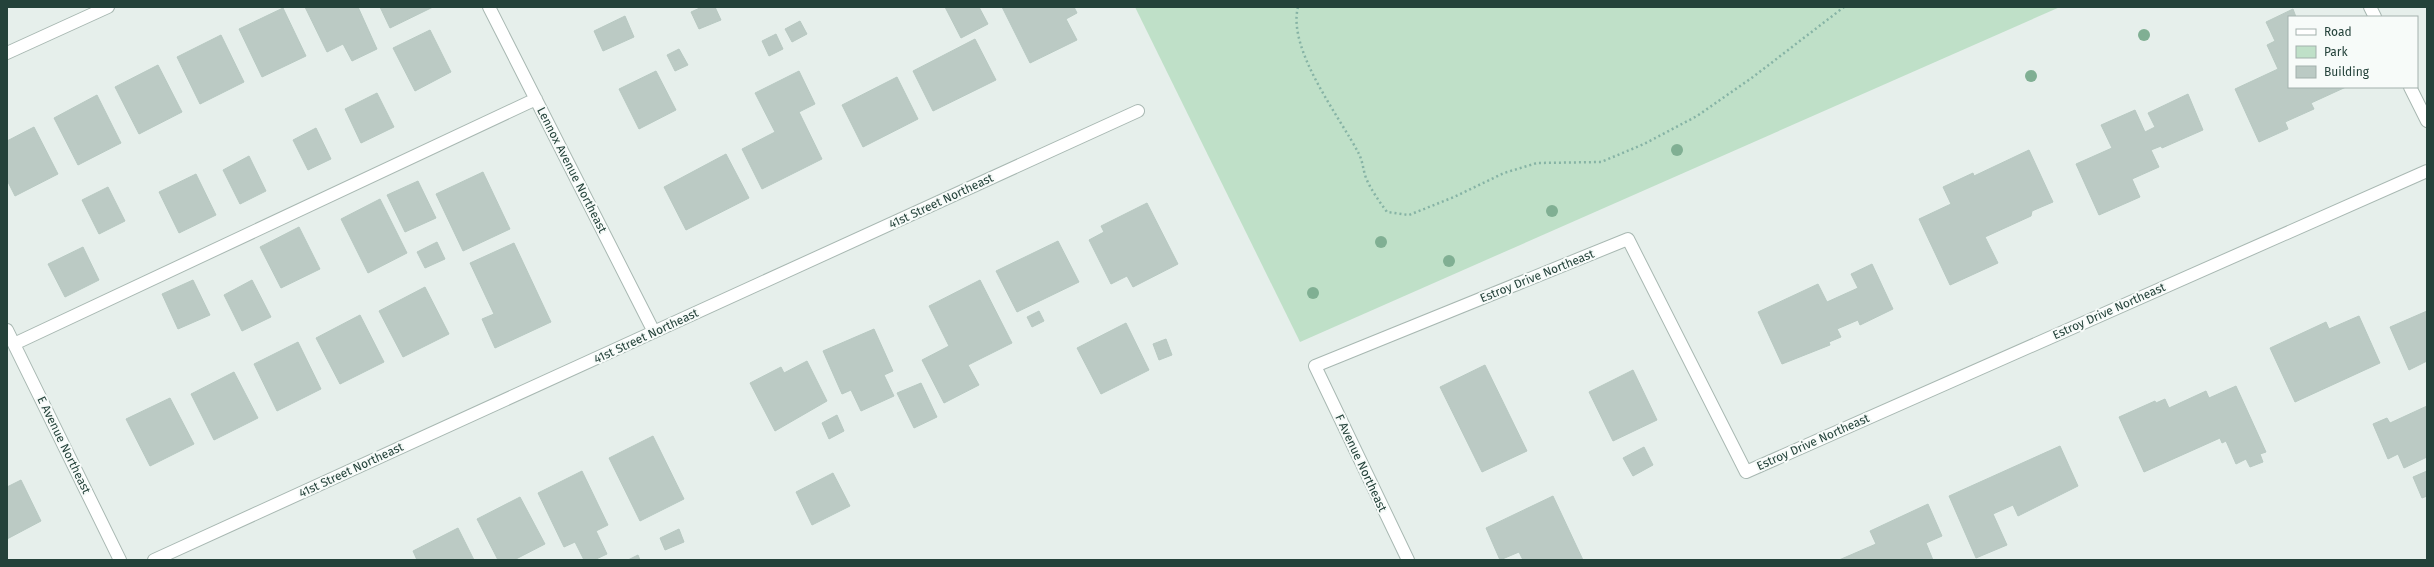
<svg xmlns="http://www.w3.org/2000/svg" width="2434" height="567" viewBox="0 0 2434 567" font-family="'Fira Sans',sans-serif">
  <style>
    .green { fill: #bfe0c8 }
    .building { fill: #bbcac4; stroke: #b8c9c2 }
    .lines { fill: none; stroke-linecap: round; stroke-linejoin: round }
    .minor-casing { stroke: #a8b8b2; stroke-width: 14 }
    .path { stroke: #86b3a5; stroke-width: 2.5; stroke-dasharray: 2 3; stroke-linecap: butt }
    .minor { stroke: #fff; stroke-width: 12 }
    .tree { fill: #80af93 }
    .labels { text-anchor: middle; stroke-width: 4; stroke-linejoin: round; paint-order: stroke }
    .street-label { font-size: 12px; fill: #24423a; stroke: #f7fbf9 }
  </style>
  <rect width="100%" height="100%" fill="#e6efeb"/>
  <!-- green -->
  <path class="green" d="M 1135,7 L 2060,7 L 1300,342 Z"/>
  <!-- building -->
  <path class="building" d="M 305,7 L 358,7 L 377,49 L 352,61 L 343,44 L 327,52 Z
    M 380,7 L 433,7 L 390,28 Z
    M 702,7 L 715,7 L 721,20 L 699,29 L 691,12 Z
    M 945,7 L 979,7 L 988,24 L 961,38 Z
    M 1002,7 L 1074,7 L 1077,13 L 1066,19 L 1077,40 L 1030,63 Z
    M 283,8 L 306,56 L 262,77 L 239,29 Z
    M 2293,9 L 2296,17 L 2289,17 L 2289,87 L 2346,87 L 2311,103 L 2314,109 L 2285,122 L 2288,129 L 2259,142 L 2235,89 L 2278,69 L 2267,45 L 2275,41 L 2266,22 Z
    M 625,16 L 634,37 L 603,51 L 594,31 Z
    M 800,21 L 807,34 L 792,42 L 785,29 Z
    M 430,30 L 451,72 L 415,91 L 393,48 Z
    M 776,34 L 783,49 L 769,56 L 762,41 Z
    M 221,35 L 244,82 L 200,104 L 177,57 Z
    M 975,39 L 996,80 L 933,111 L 913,71 Z
    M 679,49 L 688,65 L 675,71 L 667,55 Z
    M 158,65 L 182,112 L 139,134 L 115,87 Z
    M 656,71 L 676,110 L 639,129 L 619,89 Z
    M 799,71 L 815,104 L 799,112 L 822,159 L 762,189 L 742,149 L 775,132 L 755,93 Z
    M 897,77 L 918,119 L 863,147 L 842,105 Z
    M 377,93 L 394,127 L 361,143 L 345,109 Z
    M 2188,94 L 2203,130 L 2162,148 L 2161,146 L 2151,150 L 2159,167 L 2132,179 L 2140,197 L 2099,215 L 2076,164 L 2112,148 L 2101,125 L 2135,110 L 2145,132 L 2155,127 L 2148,113 Z
    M 97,95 L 121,143 L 78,165 L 54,118 Z
    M 34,127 L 58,174 L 15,196 L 7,180 L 7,141 Z
    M 316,128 L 331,159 L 308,170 L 293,140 Z
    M 2029,150 L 2053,202 L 2032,211 L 2031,216 L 1985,237 L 1998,263 L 1950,285 L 1919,219 L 1951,204 L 1943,187 L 1973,173 L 1974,176 Z
    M 726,154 L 749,198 L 686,230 L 664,187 Z
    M 249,156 L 266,191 L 240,204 L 223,170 Z
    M 483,172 L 510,229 L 463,251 L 436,194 Z
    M 196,174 L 216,215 L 179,233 L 159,192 Z
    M 418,181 L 436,218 L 405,232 L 387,195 Z
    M 108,187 L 125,221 L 99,234 L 82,200 Z
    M 380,199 L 407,253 L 368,273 L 341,219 Z
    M 1147,203 L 1178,264 L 1133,287 L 1127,276 L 1111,284 L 1089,240 L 1104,232 L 1101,226 Z
    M 299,227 L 320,269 L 281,288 L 260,247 Z
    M 1058,241 L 1079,282 L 1017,312 L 996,271 Z
    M 437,242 L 445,259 L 425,268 L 417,252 Z
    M 514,243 L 551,322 L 495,348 L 482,319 L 494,314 L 470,263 Z
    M 83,247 L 99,280 L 65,297 L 48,264 Z
    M 1872,264 L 1893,309 L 1860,325 L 1858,320 L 1837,329 L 1841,337 L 1829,342 L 1830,345 L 1782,364 L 1758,312 L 1818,284 L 1827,302 L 1858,288 L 1851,274 Z
    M 193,280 L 210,315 L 178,329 L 162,294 Z
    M 252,280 L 271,317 L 242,331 L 224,295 Z
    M 980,280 L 1012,343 L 968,365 L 979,385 L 944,403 L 922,360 L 949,346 L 929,306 Z
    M 425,287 L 449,334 L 403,357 L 379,311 Z
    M 1039,311 L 1044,321 L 1032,327 L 1027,317 Z
    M 2427,311 L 2427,361 L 2409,370 L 2390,327 Z
    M 360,315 L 384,362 L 340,384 L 316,338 Z
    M 2359,316 L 2380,363 L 2295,402 L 2270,348 L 2326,322 L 2329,329 Z
    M 1126,323 L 1149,370 L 1101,394 L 1077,348 Z
    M 874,329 L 893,371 L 884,375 L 894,396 L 861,411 L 851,390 L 842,394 L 823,351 Z
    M 1166,339 L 1172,355 L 1159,360 L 1153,344 Z
    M 298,342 L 321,389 L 277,411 L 254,364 Z
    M 807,361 L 827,401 L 775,431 L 750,383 L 781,367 L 784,373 Z
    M 1485,365 L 1527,451 L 1482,472 L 1440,387 Z
    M 1633,370 L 1657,420 L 1613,441 L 1589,392 Z
    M 234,372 L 258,418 L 214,440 L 191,394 Z
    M 921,383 L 937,417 L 914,428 L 897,393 Z
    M 2236,386 L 2266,452 L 2260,454 L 2263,462 L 2250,467 L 2246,459 L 2236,464 L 2226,441 L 2222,443 L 2220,438 L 2144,472 L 2119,417 L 2155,401 L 2156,403 L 2165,399 L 2169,408 L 2206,391 L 2209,398 Z
    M 170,398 L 194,444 L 150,466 L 126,419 Z
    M 2427,406 L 2427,457 L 2404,468 L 2398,454 L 2388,459 L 2373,424 L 2387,418 L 2390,423 Z
    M 837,415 L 844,431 L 829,439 L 822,423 Z
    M 653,436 L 684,499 L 640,521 L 609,458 Z
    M 2060,446 L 2078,486 L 2018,516 L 2013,505 L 1993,514 L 2007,545 L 1976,558 L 1949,496 Z
    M 1644,447 L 1653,465 L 1633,476 L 1623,458 Z
    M 582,471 L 608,525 L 596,531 L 607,554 L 594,560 L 584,560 L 575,542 L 564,547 L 538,493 Z
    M 2427,471 L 2427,496 L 2422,498 L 2413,477 Z
    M 833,473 L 850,506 L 812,525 L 796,492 Z
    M 21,480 L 41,521 L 7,539 L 7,487 Z
    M 1553,496 L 1583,560 L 1523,560 L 1519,552 L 1500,560 L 1486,528 Z
    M 520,497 L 545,544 L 514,560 L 498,560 L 477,519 Z
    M 1928,504 L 1942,536 L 1926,543 L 1933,560 L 1839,560 L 1876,544 L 1870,531 Z
    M 458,528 L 474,560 L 417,560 L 413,551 Z
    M 679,529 L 684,542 L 665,550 L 660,538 Z
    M 638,555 L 640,560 L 628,560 Z"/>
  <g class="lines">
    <defs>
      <path id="minor" d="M 489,7 L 654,332
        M 2370,7 L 2375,17
        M 7,53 L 108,7
        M 2410,87 L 2427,121
        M 7,330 L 120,560
        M 14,344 L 536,99
        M 154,560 L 1138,111
        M 1408,560 L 1315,366 L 1628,239 L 1746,472 L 2427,171"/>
    </defs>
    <!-- minor casing -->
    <use href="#minor" class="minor-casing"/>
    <!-- path -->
    <path class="path" d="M 1298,7 C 1287,50 1340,117 1359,154 C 1363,162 1363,170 1366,178 C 1371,190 1379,201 1387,212 L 1409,215 L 1454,197 L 1504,173 L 1537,163 L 1601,162 L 1644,144 L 1697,116 L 1753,77 L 1844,7"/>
    <!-- minor -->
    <use href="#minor" class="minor"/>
  </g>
  <!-- trees -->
  <g class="tree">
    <circle cx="2144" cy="35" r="6"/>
    <circle cx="2031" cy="76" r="6"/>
    <circle cx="1677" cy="150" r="6"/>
    <circle cx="1552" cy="211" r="6"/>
    <circle cx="1381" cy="242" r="6"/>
    <circle cx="1449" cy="261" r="6"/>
    <circle cx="1313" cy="293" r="6"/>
  </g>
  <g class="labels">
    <!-- street labels -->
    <g class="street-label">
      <text transform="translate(572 170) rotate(63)" y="4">Lennox Avenue Northeast</text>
      <text transform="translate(941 201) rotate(-25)" y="4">41st Street Northeast</text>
      <text transform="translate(1537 276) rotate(-22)" y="4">Estroy Drive Northeast</text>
      <text transform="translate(2109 311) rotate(-24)" y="4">Estroy Drive Northeast</text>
      <text transform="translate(646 336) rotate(-25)" y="4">41st Street Northeast</text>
      <text transform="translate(1813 442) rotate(-24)" y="4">Estroy Drive Northeast</text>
      <text transform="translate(64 445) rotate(64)" y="4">E Avenue Northeast</text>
      <text transform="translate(1361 463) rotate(65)" y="4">F Avenue Northeast</text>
      <text transform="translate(351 470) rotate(-25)" y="4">41st Street Northeast</text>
    </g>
  </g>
  <!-- border -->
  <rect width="2434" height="567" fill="none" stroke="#24423a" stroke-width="16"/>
  <!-- legend -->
  <rect x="2288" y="16" width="130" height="72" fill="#f7fbf9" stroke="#a3b1ad"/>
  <rect x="2296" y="29" width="20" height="6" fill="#ffffff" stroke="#a3b1ad"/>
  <text x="2324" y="36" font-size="12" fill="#24423a">Road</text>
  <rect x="2296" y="46" width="20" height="12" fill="#bfe0c8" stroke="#a3b1ad"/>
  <text x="2324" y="56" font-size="12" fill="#24423a">Park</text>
  <rect x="2296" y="66" width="20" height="12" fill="#bbcac4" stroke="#a3b1ad"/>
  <text x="2324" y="76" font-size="12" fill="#24423a">Building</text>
</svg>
